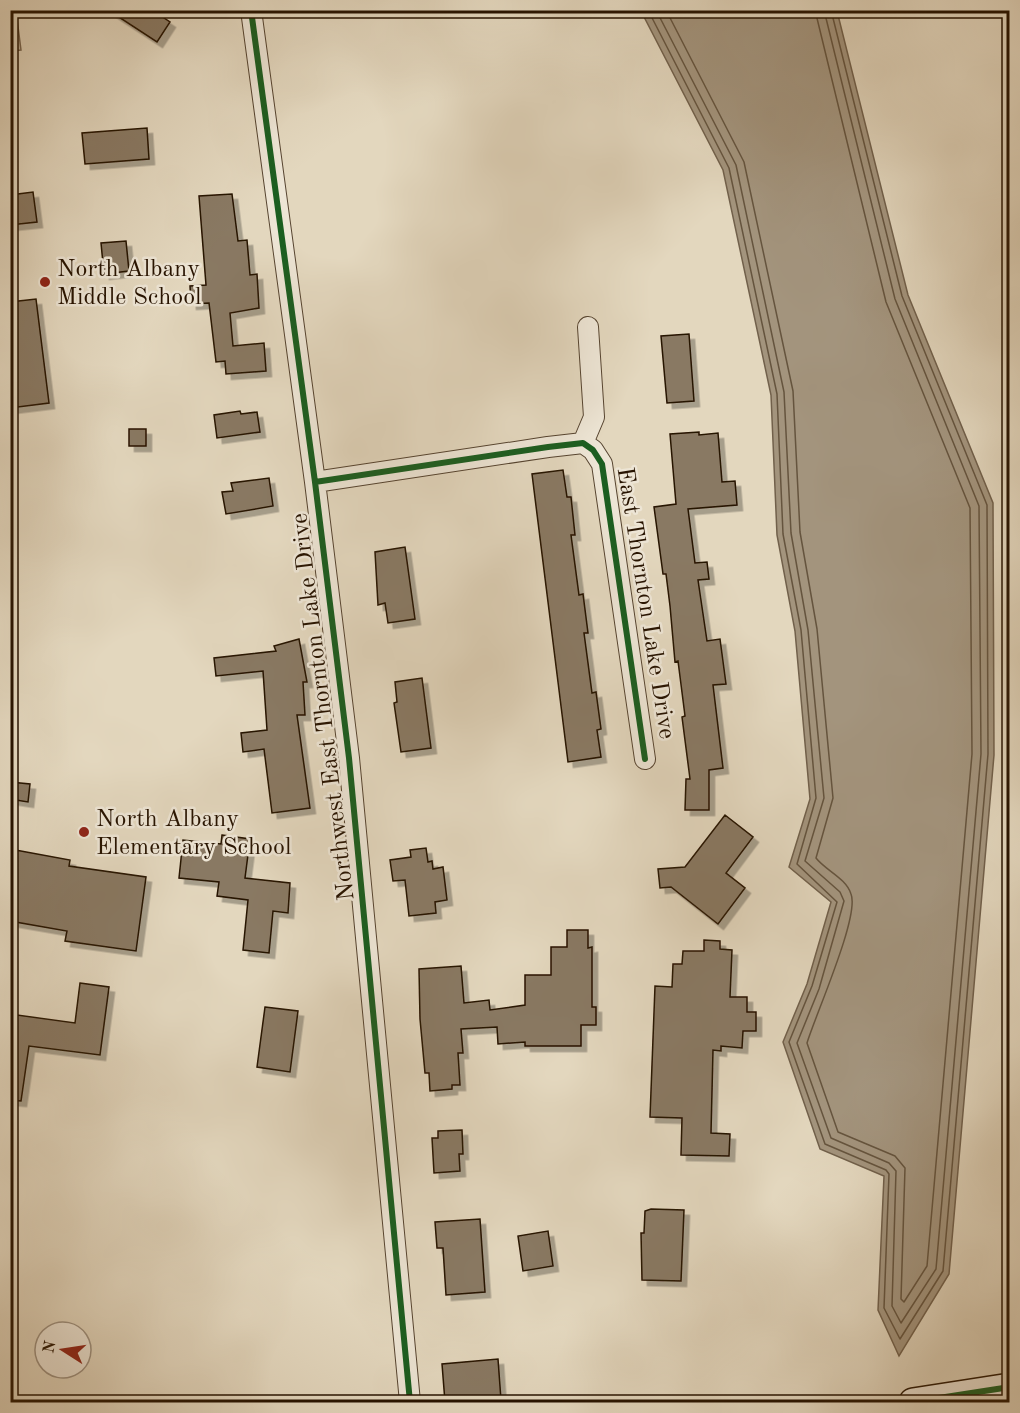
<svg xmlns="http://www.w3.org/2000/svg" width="1020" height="1413" viewBox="0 0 1020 1413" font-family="'Old Standard TT',serif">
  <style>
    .green { fill: #c3b69e; stroke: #75644f; stroke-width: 1.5 }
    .water { fill: #a3947d; stroke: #71604b; stroke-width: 1.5 }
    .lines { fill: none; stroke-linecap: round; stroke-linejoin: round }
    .shore { stroke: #65543e; stroke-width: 1.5 }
    .building { fill: #897963; stroke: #271300; stroke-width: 1.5; filter: url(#shadow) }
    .minor-casing { stroke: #564430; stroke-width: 22 }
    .secondary-casing { stroke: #271300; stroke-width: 30 }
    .minor { stroke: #ede5d5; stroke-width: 20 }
    .secondary { stroke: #ede5d5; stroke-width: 27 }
    .cycleway-casing { stroke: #ede5d5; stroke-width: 10 }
    .cycleway { stroke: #1b5e20; stroke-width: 6 }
    .poi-dot { fill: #8f2418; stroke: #ede5d5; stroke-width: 2 }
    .labels { text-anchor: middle; stroke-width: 5; stroke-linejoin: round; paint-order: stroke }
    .poi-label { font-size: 24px; fill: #271300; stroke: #ede5d5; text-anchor: start }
    .street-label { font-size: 24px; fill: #271300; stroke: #ede5d5 }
  </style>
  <defs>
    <filter id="shadow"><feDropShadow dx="5.5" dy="5.5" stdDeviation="0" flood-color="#0004"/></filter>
  </defs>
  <rect width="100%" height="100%" fill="#e3d7be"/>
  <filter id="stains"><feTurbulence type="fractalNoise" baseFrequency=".00333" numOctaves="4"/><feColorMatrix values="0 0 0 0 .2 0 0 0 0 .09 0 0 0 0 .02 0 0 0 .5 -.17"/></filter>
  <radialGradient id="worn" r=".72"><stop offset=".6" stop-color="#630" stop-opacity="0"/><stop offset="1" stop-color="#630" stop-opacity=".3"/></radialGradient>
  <!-- green -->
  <path class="green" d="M 10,11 L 16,11 L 21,50 L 11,51 Z"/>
  <!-- water -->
  <path class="water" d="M 641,11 L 837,11 L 908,295 L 993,503 L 994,755 L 949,1274 L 899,1356 L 878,1310 L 884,1176 L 820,1149 L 783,1042 L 807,984 L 831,902 L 789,867 L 810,799 L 795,631 L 777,535 L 771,395 L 723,170 Z"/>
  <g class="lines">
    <!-- shore -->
    <path class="shore" d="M 648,10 L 729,168 L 777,394 L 783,534 L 801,630 L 816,798 L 797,864 L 837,902 L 812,986 L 789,1042 L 825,1144 L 886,1170 L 889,1174 L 884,1308 L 900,1339 L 943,1271 L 988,754 L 987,505 L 902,296 L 831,10
      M 656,10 L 736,165 L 784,392 L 791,533 L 808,630 L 824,798 L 805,861 L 840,892 L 844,901 L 819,989 L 797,1043 L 831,1138 L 889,1163 L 896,1171 L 892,1306 L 901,1323 L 936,1269 L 981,754 L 979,506 L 895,299 L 824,10
      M 666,10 L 744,162 L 793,391 L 800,532 L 817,629 L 833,798 L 816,858 C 825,870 846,878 851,894 C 860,916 815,1016 807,1043 L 838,1132 L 895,1156 L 905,1168 L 901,1299 L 904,1302 L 927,1266 L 972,754 L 970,508 L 886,302 L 815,10"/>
  </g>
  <!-- building -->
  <path class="building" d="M 108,10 L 152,10 L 170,22 L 157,42 Z
    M 147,128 L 149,159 L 85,164 L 82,133 Z
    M 33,192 L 37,222 L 10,225 L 10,195 Z
    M 232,194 L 238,241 L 247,240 L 250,275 L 257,274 L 259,308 L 230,313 L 233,346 L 264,343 L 266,371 L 226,374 L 225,361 L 216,362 L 209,303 L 191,304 L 190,286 L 206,285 L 199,196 Z
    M 126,241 L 129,271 L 104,274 L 101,243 Z
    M 36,299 L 49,403 L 10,408 L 10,302 Z
    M 689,334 L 694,401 L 667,403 L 661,336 Z
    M 240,411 L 241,414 L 257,412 L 260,432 L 217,438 L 214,415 Z
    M 129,429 L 146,429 L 146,446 L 129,446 Z
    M 699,432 L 699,435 L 718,433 L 722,482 L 735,481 L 737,505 L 688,509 L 695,563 L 707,562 L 709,579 L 698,580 L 707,641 L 720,639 L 726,684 L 713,685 L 723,768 L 709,770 L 709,810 L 685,810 L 686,779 L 690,779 L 682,717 L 685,716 L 678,661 L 675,662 L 670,606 L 666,574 L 663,574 L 654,507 L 676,504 L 670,434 Z
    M 563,470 L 567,497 L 571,497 L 575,535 L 571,535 L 579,595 L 583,594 L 588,633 L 584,633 L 592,693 L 596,692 L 601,729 L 597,730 L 601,757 L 568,762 L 532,474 Z
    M 269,478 L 273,506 L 226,514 L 222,492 L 233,491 L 231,483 Z
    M 405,547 L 415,619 L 388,623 L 385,603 L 378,605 L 375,552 Z
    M 299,639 L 307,682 L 303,682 L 305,715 L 297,715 L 310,808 L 272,813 L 264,749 L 243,752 L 241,733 L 267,730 L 263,671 L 216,676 L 214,658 L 276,651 L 274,646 Z
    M 422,678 L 431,748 L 401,752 L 394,703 L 397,702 L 395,682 Z
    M 10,782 L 30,784 L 28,802 L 10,799 Z
    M 725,815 L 753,837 L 726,873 L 745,888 L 718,924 L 671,887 L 660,888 L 658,869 L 685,867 Z
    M 222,835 L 250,839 L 245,878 L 290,883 L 288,913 L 273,911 L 269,953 L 243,950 L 248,900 L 217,896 L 219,882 L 179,878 L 183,840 L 221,844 Z
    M 426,848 L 428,862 L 432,861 L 433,869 L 443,867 L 447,900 L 435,902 L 436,913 L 409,916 L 405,880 L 393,881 L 390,860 L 411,857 L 410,850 Z
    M 10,849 L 70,860 L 69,866 L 146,877 L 136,951 L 65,941 L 67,931 L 10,921 Z
    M 567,930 L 588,930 L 588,948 L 592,947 L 592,1007 L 596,1007 L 596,1025 L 581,1025 L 581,1046 L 525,1046 L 525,1042 L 498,1044 L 497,1027 L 461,1029 L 463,1053 L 458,1053 L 460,1085 L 452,1085 L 452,1089 L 430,1091 L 429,1073 L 425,1073 L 420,1019 L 419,969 L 461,966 L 464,1003 L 489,1000 L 490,1010 L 525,1005 L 525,975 L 551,975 L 551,947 L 567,947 Z
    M 704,940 L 720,941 L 720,949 L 732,950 L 730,997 L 747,997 L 747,1012 L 756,1012 L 756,1031 L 743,1031 L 742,1048 L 721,1046 L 721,1051 L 713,1050 L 711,1133 L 730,1134 L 729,1156 L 681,1155 L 682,1118 L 650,1117 L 655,986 L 672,987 L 673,964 L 682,964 L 683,951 L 704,951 Z
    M 80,983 L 109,987 L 100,1055 L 29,1046 L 21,1101 L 10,1100 L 10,1014 L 75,1023 Z
    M 265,1007 L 298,1011 L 290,1072 L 257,1067 Z
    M 462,1130 L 463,1154 L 459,1154 L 460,1171 L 434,1173 L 432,1138 L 438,1138 L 438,1131 Z
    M 651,1209 L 684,1210 L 681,1281 L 642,1280 L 641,1233 L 644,1233 L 645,1211 Z
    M 480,1219 L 485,1292 L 446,1295 L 443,1248 L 437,1248 L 435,1222 Z
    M 548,1231 L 553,1266 L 523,1271 L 518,1236 Z
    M 498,1359 L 501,1400 L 445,1402 L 442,1364 Z"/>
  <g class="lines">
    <defs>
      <path id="minor" d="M 251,10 L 315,482 L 349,758 L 410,1402
        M 583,443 L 594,417 L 588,327
        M 315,482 L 548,447 L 583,443 L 593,450 L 602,464 L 645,759"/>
      <path id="secondary" d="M 913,1402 L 1010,1387"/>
    </defs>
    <!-- minor casing -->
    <use href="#minor" class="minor-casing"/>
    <!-- secondary casing -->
    <use href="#secondary" class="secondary-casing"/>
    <!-- minor -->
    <use href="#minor" class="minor"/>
    <!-- secondary -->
    <use href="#secondary" class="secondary"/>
    <defs>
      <path id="cycleway" d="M 251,10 L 315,482 L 349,758 L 410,1402
        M 315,482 L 548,447 L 583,443 L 593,450 L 602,464 L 645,759
        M 913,1402 L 1010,1387"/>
    </defs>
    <!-- cycleway casing -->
    <use href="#cycleway" class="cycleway-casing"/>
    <!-- cycleway -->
    <use href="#cycleway" class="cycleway"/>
  </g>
  <!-- markers -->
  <g class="poi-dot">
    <circle cx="45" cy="282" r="6"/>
    <circle cx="84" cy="832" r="6"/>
  </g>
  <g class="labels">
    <!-- poi labels -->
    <g class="poi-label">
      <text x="57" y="276">North Albany<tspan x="57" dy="28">Middle School</tspan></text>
      <text x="96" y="826">North Albany<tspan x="96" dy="28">Elementary School</tspan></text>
    </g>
    <!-- street labels -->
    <g class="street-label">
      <text transform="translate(647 603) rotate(81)" y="8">East Thornton Lake Drive</text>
      <text transform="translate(322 707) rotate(-97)" y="8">Northwest East Thornton Lake Drive</text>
    </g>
  </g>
  <!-- margin -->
  <rect width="1020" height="1413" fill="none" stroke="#e3d7be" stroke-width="36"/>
  <rect x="12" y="12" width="996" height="1389" fill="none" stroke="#271300" stroke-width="3"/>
  <rect x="18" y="18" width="984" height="1377" fill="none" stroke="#271300" stroke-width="1.5"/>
  <!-- north arrow -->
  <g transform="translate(63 1350) rotate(282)"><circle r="28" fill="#ede5d5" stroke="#9e9180" stroke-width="1.5"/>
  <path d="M0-4.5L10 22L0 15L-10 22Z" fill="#8f2418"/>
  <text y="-9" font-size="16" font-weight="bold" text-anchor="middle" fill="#271300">N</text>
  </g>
  <rect width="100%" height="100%" filter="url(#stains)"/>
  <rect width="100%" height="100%" fill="url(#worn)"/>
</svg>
